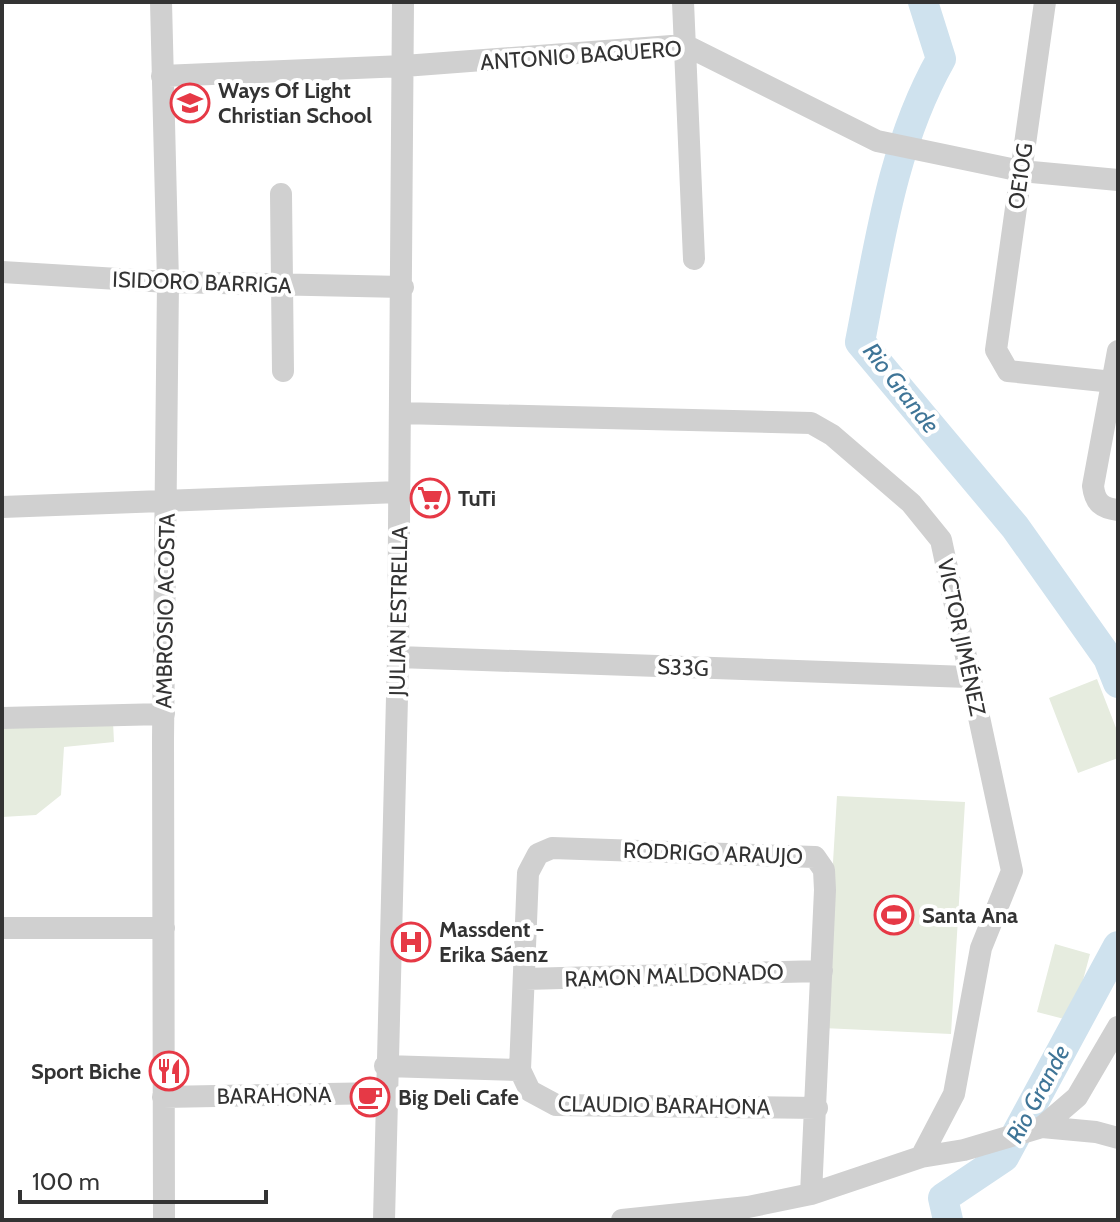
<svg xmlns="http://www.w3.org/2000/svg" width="1120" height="1222" viewBox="0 0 1120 1222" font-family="Cabin,sans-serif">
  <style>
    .green { fill: #e6ecdf }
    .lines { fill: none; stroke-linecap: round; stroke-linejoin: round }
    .river { stroke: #cfe2ee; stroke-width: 30 }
    .minor { stroke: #d0d0d0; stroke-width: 22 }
    .labels { text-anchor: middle; stroke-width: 8; stroke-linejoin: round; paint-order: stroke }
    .street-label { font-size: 22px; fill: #333; stroke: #fff }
    .poi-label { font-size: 22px; font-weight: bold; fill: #333; stroke: #fff; text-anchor: start }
    .water-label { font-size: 24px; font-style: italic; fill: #3f7597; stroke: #fff }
  </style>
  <rect width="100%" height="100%" fill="#fff"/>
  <!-- green -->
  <path class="green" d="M 1097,679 L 1118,733 L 1118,758 L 1078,773 L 1049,698 Z
    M 113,722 L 114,742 L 64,747 L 61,795 L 36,815 L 2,817 L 2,727 Z
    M 837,796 L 965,802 L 951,1034 L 823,1028 Z
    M 1055,944 L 1090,954 L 1072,1021 L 1037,1012 Z"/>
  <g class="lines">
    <!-- river -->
    <path class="river" d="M 923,2 L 941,59 C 892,146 879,245 860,342 L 1015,527 L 1108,658 L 1118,683
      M 948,1220 L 943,1198 L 1004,1157 L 1118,946"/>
    <!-- minor -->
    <path class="minor" d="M 161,2 L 168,282 L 163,739 L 164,1220
      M 683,2 L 694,259
      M 1045,2 L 996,350 L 1008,371 L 1113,382
      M 162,76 L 404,66 L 685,45 L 877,141 L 1021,171 L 1118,180
      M 281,194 L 283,371
      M 2,272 L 168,282 L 403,287
      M 1118,351 L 1093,486 C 1095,503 1102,508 1118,510
      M 400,413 L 811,423 L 832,435 L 911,503 L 941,540 L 1012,871 L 981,948 L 954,1094 L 921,1157
      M 2,507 L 399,492
      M 398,657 L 968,677
      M 2,718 L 164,714
      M 2,928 L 164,928
      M 525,979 L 822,971
      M 385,1066 L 520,1070 L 530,1091 L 556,1105 L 817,1108
      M 520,1070 L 528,873 L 538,854 L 552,848 L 815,857 L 824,870 L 825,890 L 811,1194
      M 163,1097 L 385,1093
      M 1042,1127 L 1096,1132 L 1118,1138
      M 384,1220 L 398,657 L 403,2
      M 622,1220 L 748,1207 L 811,1194 L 921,1157 L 964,1150 L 1042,1127 L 1077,1097 L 1118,1027"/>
  </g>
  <!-- icons -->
  <defs>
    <symbol id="school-ring" viewBox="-11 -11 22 22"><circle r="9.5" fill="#fff" stroke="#e63946" stroke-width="1.5"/><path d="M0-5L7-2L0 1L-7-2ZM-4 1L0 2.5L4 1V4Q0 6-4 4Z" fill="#e63946"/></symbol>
    <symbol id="supermarket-ring" viewBox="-11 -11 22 22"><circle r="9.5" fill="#fff" stroke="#e63946" stroke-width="1.5"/><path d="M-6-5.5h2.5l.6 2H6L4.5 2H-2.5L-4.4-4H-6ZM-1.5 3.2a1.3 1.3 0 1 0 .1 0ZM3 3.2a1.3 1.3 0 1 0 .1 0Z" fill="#e63946"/></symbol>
    <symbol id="stadium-ring" viewBox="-11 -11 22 22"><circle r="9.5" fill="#fff" stroke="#e63946" stroke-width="1.5"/><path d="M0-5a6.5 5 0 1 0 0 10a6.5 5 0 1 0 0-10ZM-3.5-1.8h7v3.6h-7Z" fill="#e63946"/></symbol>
    <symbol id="hospital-ring" viewBox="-11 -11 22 22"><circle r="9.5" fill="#fff" stroke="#e63946" stroke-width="1.5"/><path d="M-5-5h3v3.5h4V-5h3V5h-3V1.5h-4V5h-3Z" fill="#e63946"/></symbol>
    <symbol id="restaurant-ring" viewBox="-11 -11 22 22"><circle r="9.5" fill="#fff" stroke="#e63946" stroke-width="1.5"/><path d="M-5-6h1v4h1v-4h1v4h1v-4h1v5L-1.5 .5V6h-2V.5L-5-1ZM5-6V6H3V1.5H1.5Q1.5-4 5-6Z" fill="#e63946"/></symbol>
    <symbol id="cafe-ring" viewBox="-11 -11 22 22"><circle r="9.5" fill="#fff" stroke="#e63946" stroke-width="1.5"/><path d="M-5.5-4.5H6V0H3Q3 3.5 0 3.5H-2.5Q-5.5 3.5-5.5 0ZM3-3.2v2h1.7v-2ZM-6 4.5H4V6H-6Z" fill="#e63946"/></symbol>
  </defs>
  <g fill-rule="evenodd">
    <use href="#school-ring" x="168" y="81" width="44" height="44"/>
    <use href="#supermarket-ring" x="408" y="476" width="44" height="44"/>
    <use href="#stadium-ring" x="872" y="893" width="44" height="44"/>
    <use href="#hospital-ring" x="389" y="920" width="44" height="44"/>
    <use href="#restaurant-ring" x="147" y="1049" width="44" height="44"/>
    <use href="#cafe-ring" x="348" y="1075" width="44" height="44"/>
  </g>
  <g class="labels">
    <!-- street labels -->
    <g class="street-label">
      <text transform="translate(581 55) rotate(-4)" y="8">ANTONIO BAQUERO</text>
      <text transform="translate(1020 176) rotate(-82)" y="8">OE10G</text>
      <text transform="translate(202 282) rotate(2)" y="8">ISIDORO BARRIGA</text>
      <text transform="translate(165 611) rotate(-89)" y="8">AMBROSIO ACOSTA</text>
      <text transform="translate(398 611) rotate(-89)" y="8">JULIAN ESTRELLA</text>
      <text transform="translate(962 637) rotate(78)" y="8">VICTOR JIMÉNEZ</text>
      <text transform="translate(683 667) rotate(2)" y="8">S33G</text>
      <text transform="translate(713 853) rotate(2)" y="8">RODRIGO ARAUJO</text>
      <text transform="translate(674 975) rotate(-2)" y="8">RAMON MALDONADO</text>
      <text transform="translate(274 1095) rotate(-1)" y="8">BARAHONA</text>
      <text transform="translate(664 1105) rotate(1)" y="8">CLAUDIO BARAHONA</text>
    </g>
    <!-- poi labels -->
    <g class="poi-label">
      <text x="218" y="98">Ways Of Light<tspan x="218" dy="25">Christian School</tspan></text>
      <text x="458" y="506">TuTi</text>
      <text x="922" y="923">Santa Ana</text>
      <text x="439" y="937">Massdent -<tspan x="439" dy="25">Erika Sáenz</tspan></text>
      <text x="141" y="1079" text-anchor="end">Sport Biche</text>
      <text x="398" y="1105">Big Deli Cafe</text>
    </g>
    <!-- water labels -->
    <g class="water-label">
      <text transform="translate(901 388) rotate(52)" y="8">Rio Grande</text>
      <text transform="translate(1038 1094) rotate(-62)" y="8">Rio Grande</text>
    </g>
  </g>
  <!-- border -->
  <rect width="1120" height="1222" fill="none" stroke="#333333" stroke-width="8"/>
  <!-- scale -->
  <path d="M20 1190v12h246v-12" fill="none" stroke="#333333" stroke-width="4"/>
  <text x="32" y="1190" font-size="24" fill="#333333" stroke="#ffffff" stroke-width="6" paint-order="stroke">100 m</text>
</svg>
